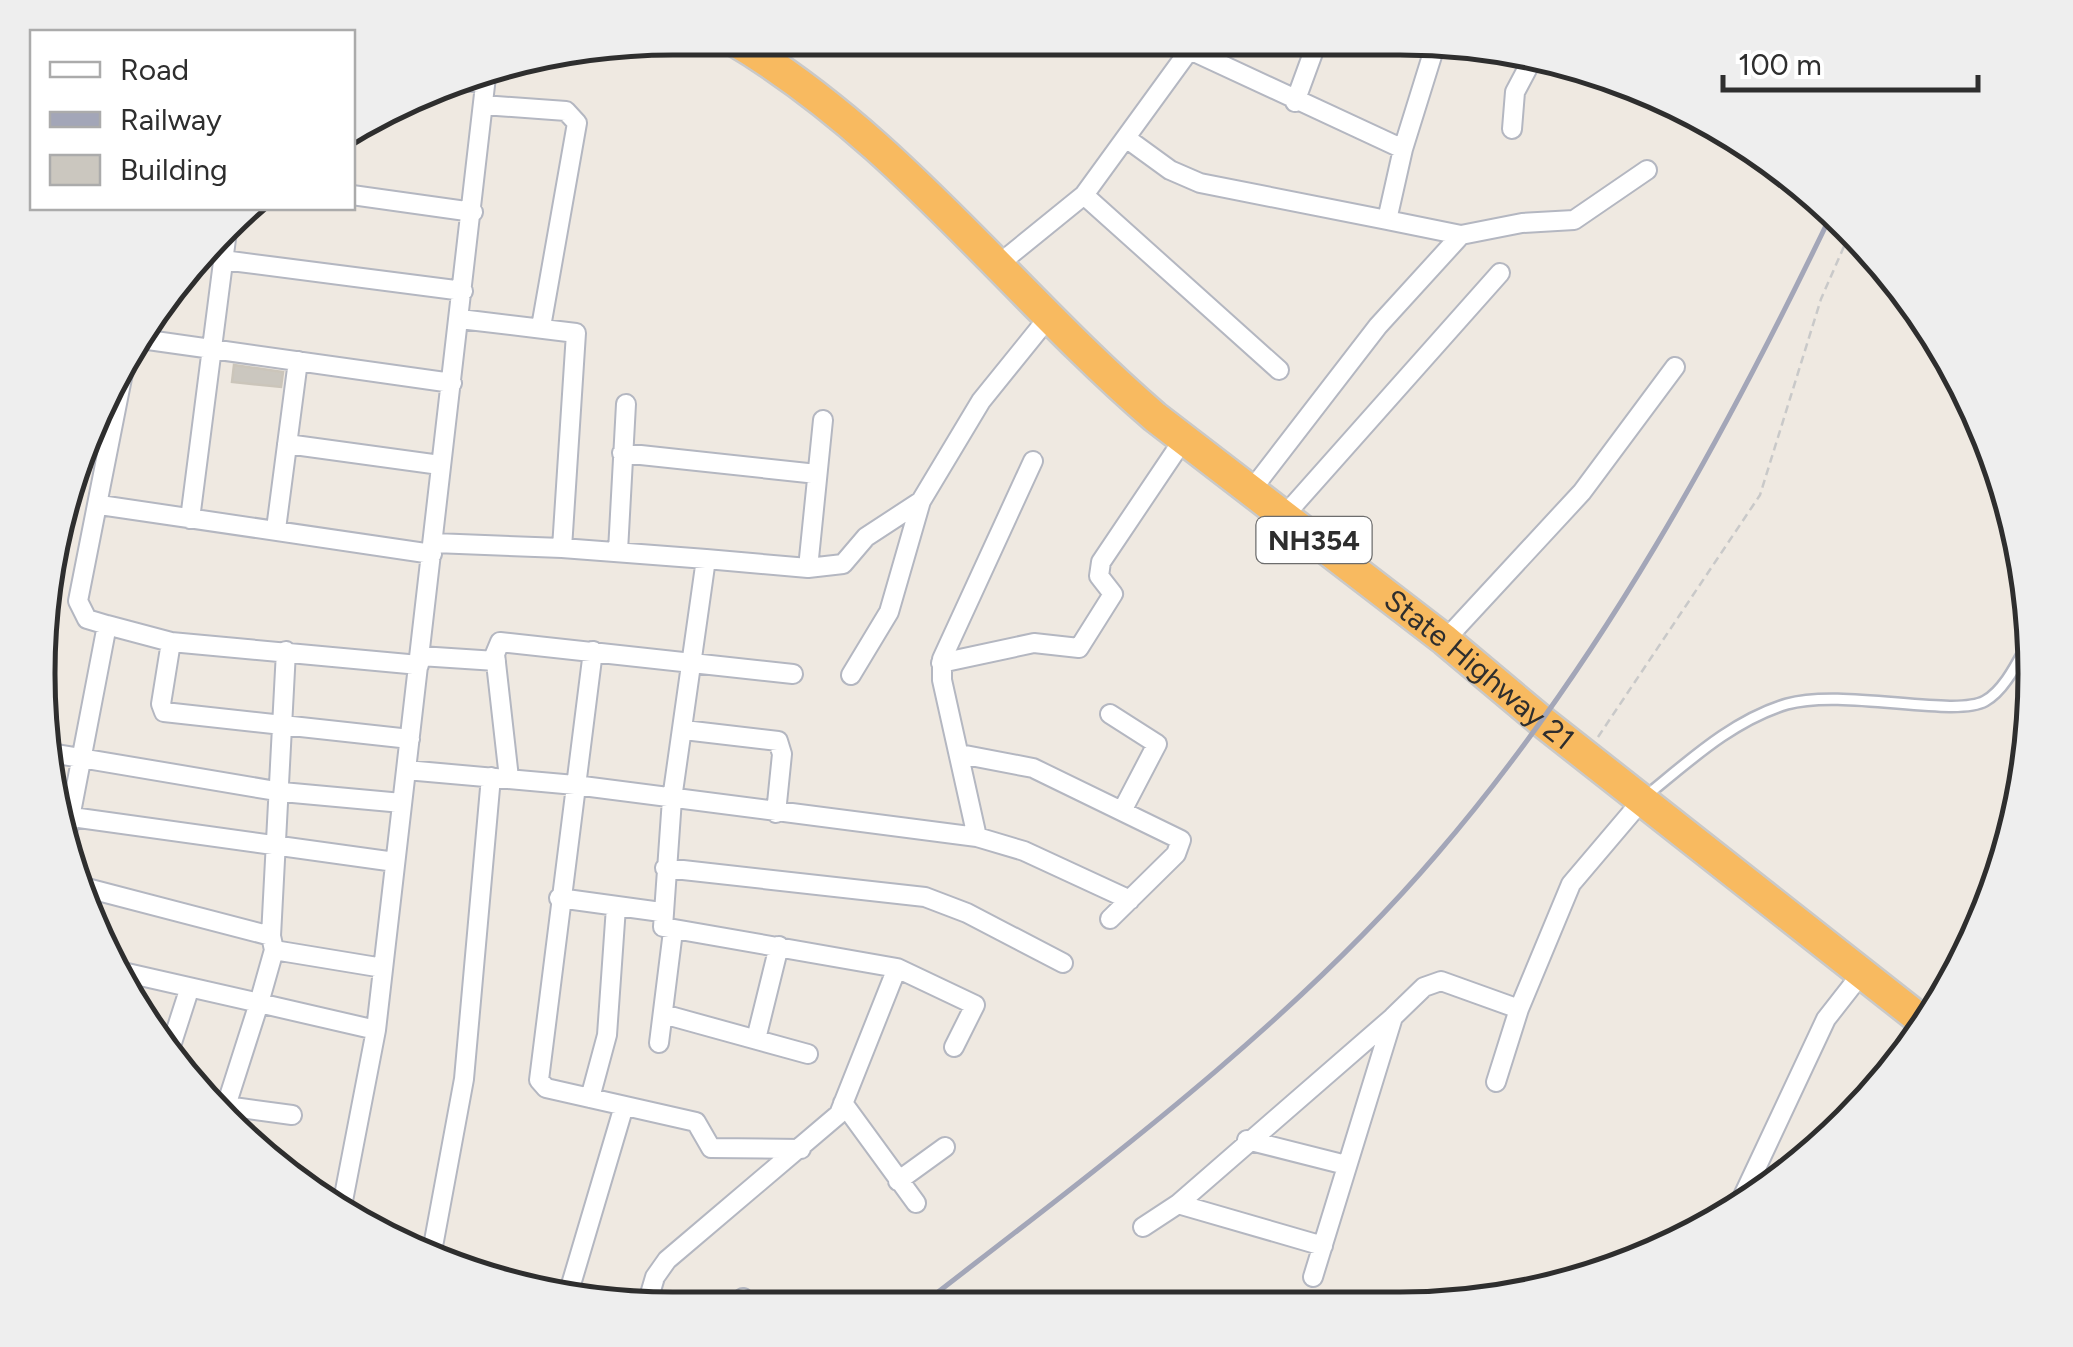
<svg xmlns="http://www.w3.org/2000/svg" width="2073" height="1347" viewBox="0 0 2073 1347" font-family="Figtree,sans-serif">
  <style>
    .building { fill: #cbc7bf; stroke: #cbc5ba; stroke-width: 2.5 }
    .lines { fill: none; stroke-linecap: round; stroke-linejoin: round }
    .service-casing { stroke: #b4b7c1; stroke-width: 14 }
    .minor-casing { stroke: #b4b7c1; stroke-width: 22 }
    .trunk-casing { stroke: #c9c9c9; stroke-width: 35 }
    .path { stroke: #c9c9c9; stroke-width: 2.5; stroke-dasharray: 8 5; stroke-linecap: butt }
    .service { stroke: #fff; stroke-width: 9 }
    .minor { stroke: #fff; stroke-width: 18 }
    .trunk { stroke: #f8ba60; stroke-width: 30 }
    .rail { stroke: #a3a6b8; stroke-width: 5 }
    .labels { text-anchor: middle; stroke-width: 8; stroke-linejoin: round; paint-order: stroke }
    .shield { fill: #fff; stroke: #6d6d6d; stroke-width: 2.5 }
    .shield-label { font-size: 28px; font-weight: bold; fill: #2e2e2e }
    .street-label { font-size: 30px; fill: #2e2e2e; stroke: #fff }
    .rim { fill: none; stroke: #2e2e2e; stroke-width: 5 }
  </style>
  <rect width="100%" height="100%" fill="#efe9e1"/>
  <!-- building -->
  <path class="building" d="M 234,365 L 283,372 L 281,387 L 232,382 Z"/>
  <g class="lines">
    <defs>
      <path id="service" d="M 1646,796 C 1689,761 1733,720 1787,704 C 1842,688 1955,718 1985,701 C 2007,689 2021,654 2034,633"/>
      <path id="minor" d="M 1190,50 L 1403,149 L 1436,43
        M 452,80 L 485,83
        M 1295,102 L 1317,42
        M 483,105 L 566,111 L 577,123 L 541,327
        M 1512,129 L 1515,92 L 1533,58
        M 1126,138 L 1170,170 L 1200,183 L 1387,220
        M 352,195 L 473,212
        M 1084,195 L 1279,370
        M 1461,235 L 1522,223 L 1574,220 L 1647,170
        M 223,260 L 463,291
        M 999,264 L 1084,195 L 1196,41
        M 141,339 L 452,383
        M 287,444 L 440,465
        M 622,453 L 817,474
        M 1250,492 L 1378,326 L 1461,235 L 1387,220 L 1403,149
        M 100,505 L 432,554
        M 1284,516 L 1500,273
        M 190,519 L 227,231
        M 276,529 L 298,361
        M 434,543 L 562,548 L 576,333 L 460,319
        M 562,548 L 706,559 L 672,799 L 663,927 L 897,968 L 975,1005 L 954,1047
        M 618,551 L 626,404
        M 706,559 L 808,568 L 843,564 L 866,537 L 921,501 L 981,401 L 1048,318
        M 808,568 L 823,420
        M 107,625 L 171,642 L 419,665
        M 1445,640 L 1582,492 L 1675,367
        M 171,642 L 161,704 L 164,712 L 410,739
        M 593,651 L 539,1080 L 546,1088 L 696,1122 L 711,1148 L 801,1149
        M 420,656 L 496,661
        M 941,663 L 1034,643 L 1079,648 L 1113,594 L 1099,576 L 1101,562 L 1183,440
        M 851,675 L 889,612 L 921,501
        M 1110,714 L 1157,744 L 1122,811
        M 684,730 L 778,741 L 782,754 L 776,813
        M 51,753 L 282,792 L 402,803
        M 960,754 L 1033,768 L 1181,840 L 1176,854 L 1110,919
        M 406,770 L 575,785 L 977,837 L 1024,851 L 1130,900
        M 509,778 L 495,654 L 500,642 L 793,674
        M 72,817 L 395,862
        M 977,837 L 942,680 L 942,659 L 1033,461
        M 64,849 L 107,625 L 87,619 L 78,601 L 123,373
        M 665,868 L 925,897 L 967,913 L 1063,963
        M 79,886 L 271,936 L 274,950 L 383,968
        M 559,898 L 661,912
        M 271,936 L 286,651
        M 114,970 L 259,1003 L 274,950
        M 663,1014 L 808,1054
        M 756,1039 L 779,946
        M 659,1043 L 673,931
        M 170,1049 L 189,990
        M 1496,1082 L 1519,1009
        M 590,1098 L 607,1035 L 616,907
        M 843,1103 L 916,1203
        M 216,1105 L 226,1106 L 259,1003 L 376,1030
        M 226,1106 L 292,1115
        M 1247,1140 L 1346,1165
        M 898,1181 L 945,1147
        M 1743,1196 L 1826,1019 L 1862,973
        M 1178,1204 L 1323,1246
        M 342,1206 L 376,1030 L 487,68
        M 1143,1227 L 1178,1204 L 1392,1018
        M 417,1253 L 430,1250 L 434,1241 L 464,1079 L 491,777
        M 1313,1277 L 1393,1017 L 1424,987 L 1441,981 L 1519,1009 L 1571,884 L 1644,798
        M 567,1298 L 624,1106
        M 647,1304 L 655,1277 L 667,1260 L 839,1114 L 897,968
        M 734,1305 L 743,1298"/>
      <g id="trunk">
        <path id="s1" d="M 730,38 C 896,135 1011,293 1155,417 L 1445,640 L 1544,723 L 1920,1019"/>
      </g>
    </defs>
    <!-- service casing -->
    <use href="#service" class="service-casing"/>
    <!-- minor casing -->
    <use href="#minor" class="minor-casing"/>
    <!-- trunk casing -->
    <use href="#trunk" class="trunk-casing"/>
    <!-- path -->
    <path class="path" d="M 1598,737 L 1760,495 L 1821,299 L 1849,235"/>
    <!-- service -->
    <use href="#service" class="service"/>
    <!-- minor -->
    <use href="#minor" class="minor"/>
    <!-- trunk -->
    <use href="#trunk" class="trunk"/>
    <!-- rail -->
    <path class="rail" d="M 920,1306 C 1099,1167 1289,1027 1437,854 C 1599,666 1725,436 1832,213"/>
  </g>
  <g class="labels">
    <!-- shield labels -->
    <rect class="shield" x="1256.5" y="517" width="115" height="46" rx="8"/>
    <g class="shield-label">
      <text x="1314" y="550">NH354</text>
    </g>
    <!-- street labels -->
    <g class="street-label">
      <text dy="10" stroke="none"><textPath href="#s1" startOffset="982">State Highway 21</textPath></text>
    </g>
  </g>
  <!-- crop -->
  <path d="M0 0H2073V1347H0ZM673 55H1400A618 618 0 0 1 2018 673V674A618 618 0 0 1 1400 1292H673A618 618 0 0 1 55 674V673A618 618 0 0 1 673 55Z" fill="#eee" fill-rule="evenodd"/>
  <path class="rim" d="M673 55H1400A618 618 0 0 1 2018 673V674A618 618 0 0 1 1400 1292H673A618 618 0 0 1 55 674V673A618 618 0 0 1 673 55Z"/>
  <!-- legend -->
  <rect x="30" y="30" width="325" height="180" fill="#ffffff" stroke="#ababab" stroke-width="2.5"/>
  <rect x="50" y="62" width="50" height="15" fill="#ffffff" stroke="#ababab" stroke-width="2.5"/>
  <text x="120" y="80" font-size="30" fill="#2e2e2e">Road</text>
  <rect x="50" y="112" width="50" height="15" fill="#a3a6b8" stroke="#ababab" stroke-width="2.5"/>
  <text x="120" y="130" font-size="30" fill="#2e2e2e">Railway</text>
  <rect x="50" y="155" width="50" height="30" fill="#cbc7bf" stroke="#ababab" stroke-width="2.5"/>
  <text x="120" y="180" font-size="30" fill="#2e2e2e">Building</text>
  <!-- scale -->
  <path d="M1723 75v15h255v-15" fill="none" stroke="#2e2e2e" stroke-width="5"/>
  <text x="1738" y="75" font-size="30" fill="#2e2e2e" stroke="#ffffff" stroke-width="8" paint-order="stroke">100 m</text>
</svg>
